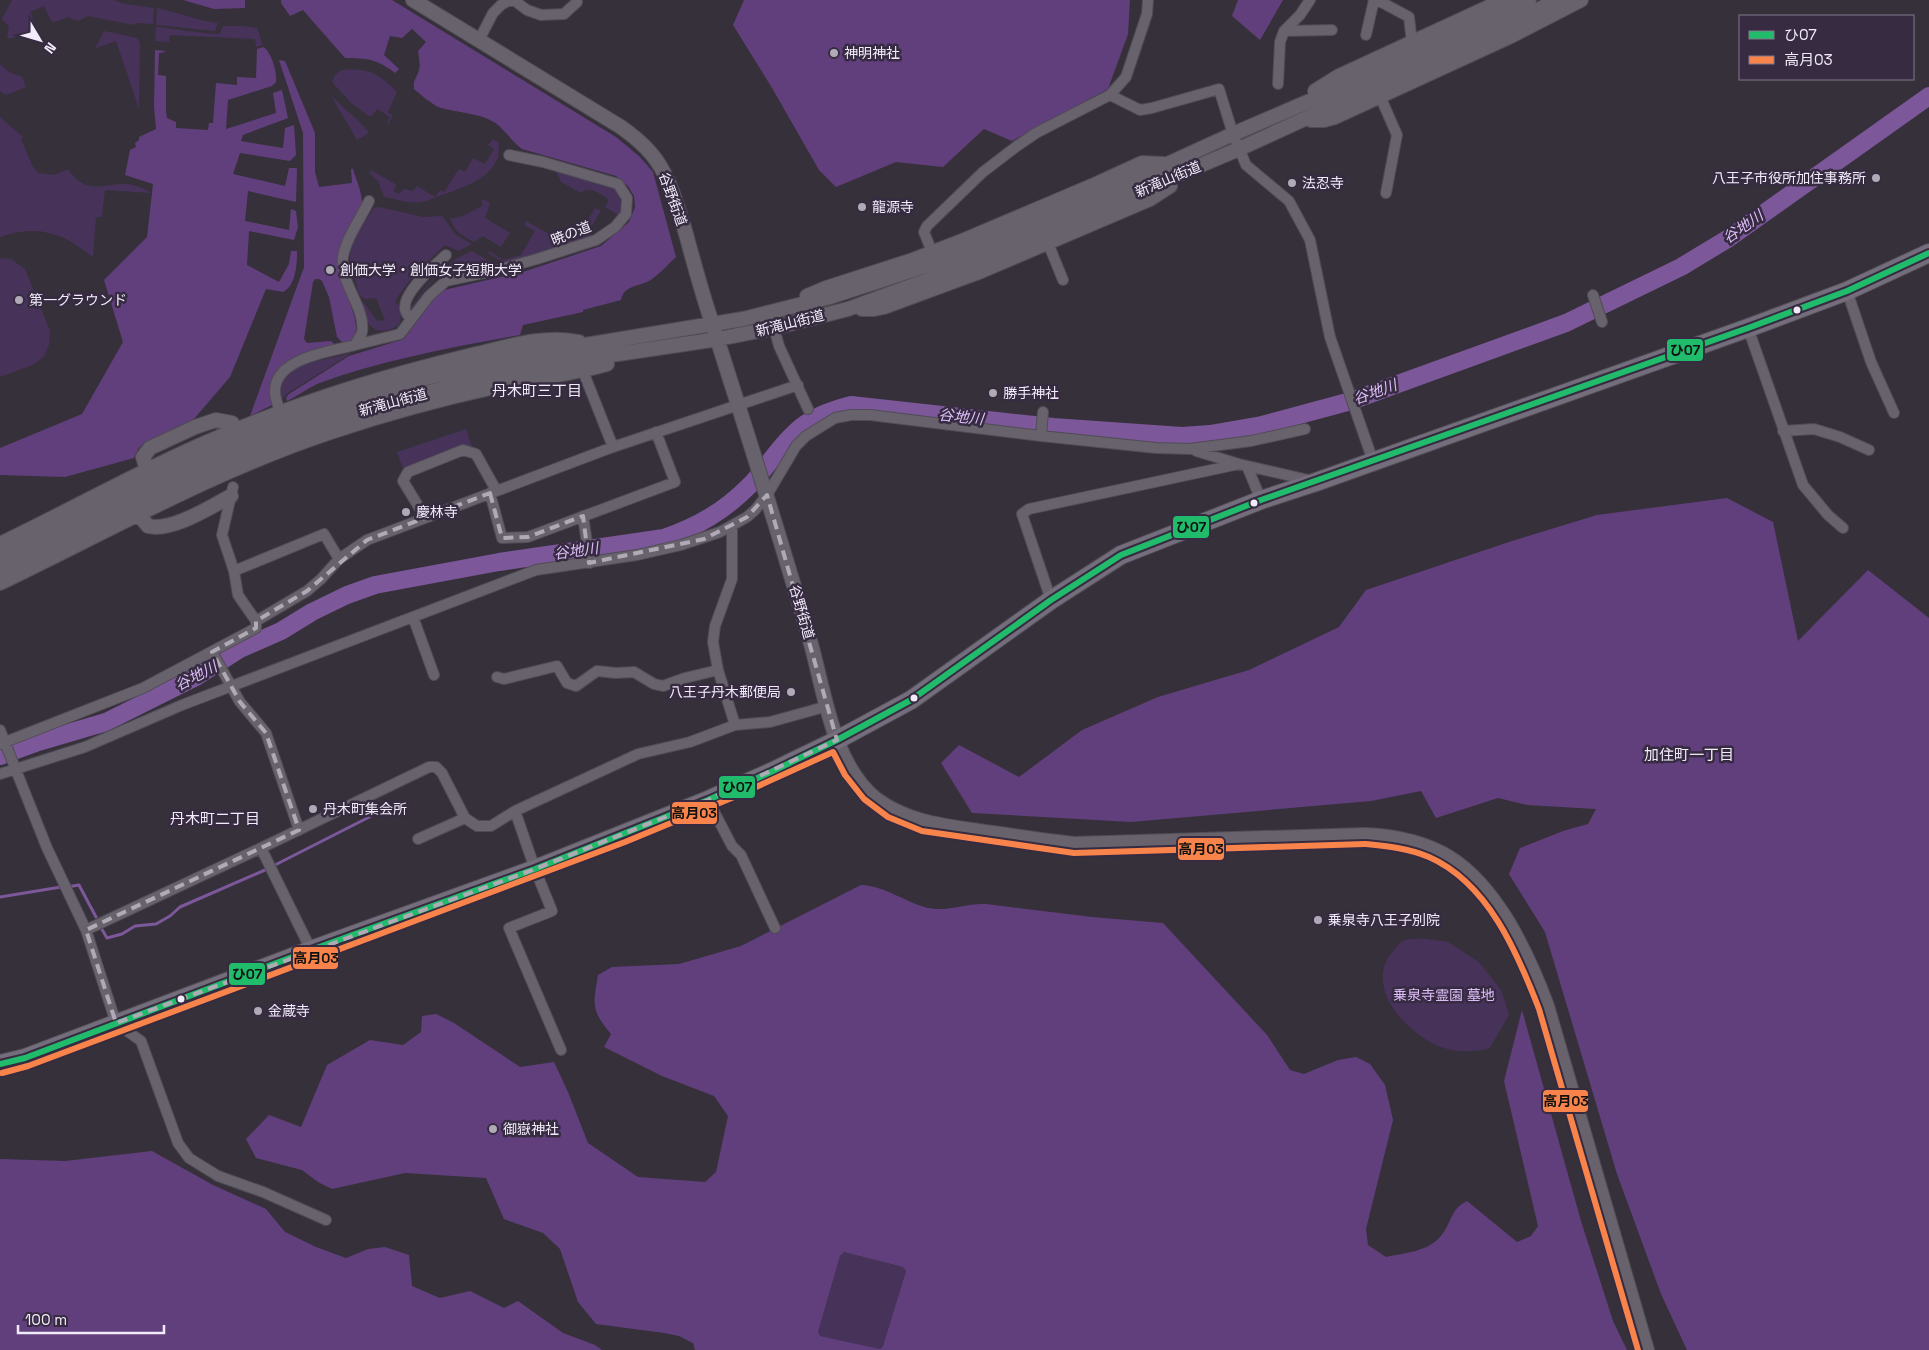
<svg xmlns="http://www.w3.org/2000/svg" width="1929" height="1350" viewBox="0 0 1929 1350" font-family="'Space Grotesk','Noto Sans JP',sans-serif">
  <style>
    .green { fill: #47325a }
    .forest { fill: #613f7d; fill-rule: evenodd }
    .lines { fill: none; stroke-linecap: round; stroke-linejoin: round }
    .stream { stroke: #7c579a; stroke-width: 3 }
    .river { stroke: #7c579a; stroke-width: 18 }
    .street-casing { stroke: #504c55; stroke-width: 12 }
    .secondary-casing { stroke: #504c55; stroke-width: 16 }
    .highway-casing { stroke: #504c55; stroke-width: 20 }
    .street { stroke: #67626b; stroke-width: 10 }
    .secondary { stroke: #67626b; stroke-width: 14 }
    .highway { stroke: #746d7b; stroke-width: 18 }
    .bus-1-casing { stroke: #362b40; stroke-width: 10 }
    .bus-2-casing { stroke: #362b40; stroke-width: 10 }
    .bus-1 { stroke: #20bc6c; stroke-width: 6 }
    .bus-2 { stroke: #f8844c; stroke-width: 6 }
    .marked { fill: none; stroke: #b0aab6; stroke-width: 4; stroke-dasharray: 10 6; stroke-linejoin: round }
    .poi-dot { fill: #b0aab6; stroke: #362b40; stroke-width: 2 }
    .bus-dot { fill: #f2ebf9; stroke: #362b40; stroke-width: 2 }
    .labels { text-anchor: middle; stroke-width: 5; stroke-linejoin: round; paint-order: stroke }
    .poi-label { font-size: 14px; fill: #f2ebf9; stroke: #362b40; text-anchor: start }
    .street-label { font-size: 14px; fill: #f2ebf9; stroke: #362b40 }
    .park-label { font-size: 14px; fill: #debefa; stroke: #362b40 }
    .water-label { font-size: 15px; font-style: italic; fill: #debefa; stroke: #362b40 }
    .neighbourhood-label { font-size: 15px; fill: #f2ebf9; stroke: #362b40 }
    .line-badge { stroke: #362b40; stroke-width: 2 }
    .pale-badge-label { font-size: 14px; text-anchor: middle; font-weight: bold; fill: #111 }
  </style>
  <rect width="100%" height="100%" fill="#36303b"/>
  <!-- green -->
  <path class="green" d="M 12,0 L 113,0 L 125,4 L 154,8 L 153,24 L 136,23 L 134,25 L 88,16 L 78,21 L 68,17 L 55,22 L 51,21 L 44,6 L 30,12 L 36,27 L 34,31 L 10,39 L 7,37 L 9,26 L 2,19 Z
    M 157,8 C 178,12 197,21 218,23 L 215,31 C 195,30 176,26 156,25 Z
    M 223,26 L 242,26 L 257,28 L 263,45 L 256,47 L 255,39 L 170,35 L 169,42 L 155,41 L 156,27 C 177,29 197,33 218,34 L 221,32 Z
    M 104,31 L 137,38 L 140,43 L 139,109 L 116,41 L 96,48 L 96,47 Z
    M 0,64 L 9,72 L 22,77 L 26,87 L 6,95 L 0,91 Z
    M 342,70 C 369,68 378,73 397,92 L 388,112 L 393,116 L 388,124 L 387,123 L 390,117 L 377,109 L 372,116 L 369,116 L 352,104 L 332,82 L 335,75 Z
    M 330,94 C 342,108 358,118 369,133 L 357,140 Z
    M 0,117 L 23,137 L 21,139 L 33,167 L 39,173 L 54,175 L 68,169 C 85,193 97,186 121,184 C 130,183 143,188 151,193 L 105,190 L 102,217 L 96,217 L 93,257 C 85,252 78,246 70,241 C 48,229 24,228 0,237 Z
    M 493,139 L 498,142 C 506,176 460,189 436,197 C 431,199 427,201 422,202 C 409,204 396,199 384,197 L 378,181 L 369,173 L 371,170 L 395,184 L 396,187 L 393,191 L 399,194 L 404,189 L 413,191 L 417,186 L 435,197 L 440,190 L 444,192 L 459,169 L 465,172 L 473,158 L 485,164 L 494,149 L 488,145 Z
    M 556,171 L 611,185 L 616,189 L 623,201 L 620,216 L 605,207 L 609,200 C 600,194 590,185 581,193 L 561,182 Z
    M 483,199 L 490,203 L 485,218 L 510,233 L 501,247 L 483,236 L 474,242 C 463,236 453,231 450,218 C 460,220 474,210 483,205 L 481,201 Z
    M 379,207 L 423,217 L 442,216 L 456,235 L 472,244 L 459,251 L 445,245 C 426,263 408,279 395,302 C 404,310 401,312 400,323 C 391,332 376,335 368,323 C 365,317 364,308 362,302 L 364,303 L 377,321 L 385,320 L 376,298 L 365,299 C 358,296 358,290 356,283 C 354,276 350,269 350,261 C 349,242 364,223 374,208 Z
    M 595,208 L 601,211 L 588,232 L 595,236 L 505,263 L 488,253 L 489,251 L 503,260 L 521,255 L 535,231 L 524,225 L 526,221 L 563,242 L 573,225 L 582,230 Z
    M 472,251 L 498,266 C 483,268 447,270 436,278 C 426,286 419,298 412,309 L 410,309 L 427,285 L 455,259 Z
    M 0,258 L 11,259 L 25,269 L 50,331 L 49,345 L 44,356 L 35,364 L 0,377 Z
    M 352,353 L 288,393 L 281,400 C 278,383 288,371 303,364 Z
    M 466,429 L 472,446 L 403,469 L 397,452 Z
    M 1427,939 L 1448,942 L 1479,962 L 1501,990 L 1509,1015 L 1489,1049 C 1475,1051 1458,1053 1444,1048 C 1412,1038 1367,993 1388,958 C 1392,953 1398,943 1403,941 C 1409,938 1420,939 1427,939 Z
    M 844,1252 L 903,1267 L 906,1271 L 883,1346 L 879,1349 L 820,1336 L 818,1332 L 840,1256 Z"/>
  <!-- forest -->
  <path class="forest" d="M 183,0 L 245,0 L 245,8 L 214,9 Z
    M 281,0 L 392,0 L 616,137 L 640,157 L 653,172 L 676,257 C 668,264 661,273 652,279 C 641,287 624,284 621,300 L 583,310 L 583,312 L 523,325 L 520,335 C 452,347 382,360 317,384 C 307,389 297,396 287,401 L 286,398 L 289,394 L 349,356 L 404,339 L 433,300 L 444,290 L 526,271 L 601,246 L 629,222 L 635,207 L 634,196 L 628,186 L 616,176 L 522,149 C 510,140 503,126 490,120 C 474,112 449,112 436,106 C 428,101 421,95 414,89 C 413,80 415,81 418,73 C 421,67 419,58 418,51 L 426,42 L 412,29 L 402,38 L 390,36 L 384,55 L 399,69 L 395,73 C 377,59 366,58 345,58 L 303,10 L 290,16 L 281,3 Z
    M 744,0 L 1130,0 L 1128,34 L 1108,89 L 1012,141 L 984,129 L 943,167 L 896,162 L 836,187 L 819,170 L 772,88 L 733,25 Z
    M 1238,0 L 1283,0 L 1260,40 L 1232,16 Z
    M 264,47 C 272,55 277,71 276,82 L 272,86 L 228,100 L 226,129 L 276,113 L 273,93 L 282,90 L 288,118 L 243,135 L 241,141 L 283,148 L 285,128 L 294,125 L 296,155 L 290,161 L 240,153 L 233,174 L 285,186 L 289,168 L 297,168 L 296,202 L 248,191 L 245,221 L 289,230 L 291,209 L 296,211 L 298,227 L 294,240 L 249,231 L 247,265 L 279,282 L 289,264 L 291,251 L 297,251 C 297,264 296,286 283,292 L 266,289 L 230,377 L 194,419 L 145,442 L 138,449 L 134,458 L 65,477 L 0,475 L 0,448 L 82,414 L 123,342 L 104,280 L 147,237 L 153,184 L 125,175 L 130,150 L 136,147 L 135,143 L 139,140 L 139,137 L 156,129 L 154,107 L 155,50 L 165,51 L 165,52 L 159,53 L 158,75 L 166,76 L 166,112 L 167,118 L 176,122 L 176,128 L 208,130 L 209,123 L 213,123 L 216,83 L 237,85 L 237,77 L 256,78 L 257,49 Z
    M 279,60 L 285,61 L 315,133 L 315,172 L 319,187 L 352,183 L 351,169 L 353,169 C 356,180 362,191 362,203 C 362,223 343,254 342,274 C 340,292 373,335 344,344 L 337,337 L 329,297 L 322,281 L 319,279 L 315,279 L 313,282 L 304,339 L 307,343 L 331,341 L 334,344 L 333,347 C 298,357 265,358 272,405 L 250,416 L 304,267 L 303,133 Z
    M 1727,498 L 1773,522 L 1798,641 L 1868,570 L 1929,618 L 1929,1350 L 1687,1350 L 1661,1294 L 1617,1174 L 1545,932 L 1509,874 L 1520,848 L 1563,831 L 1588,824 L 1596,809 L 1527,805 L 1498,798 L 1436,818 L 1421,791 L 1371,801 L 1131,822 L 972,813 L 941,763 L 959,745 L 1019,777 L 1082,730 L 1158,697 L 1249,670 L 1339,627 L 1366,590 L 1512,541 L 1597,515 Z
    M 861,885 C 886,886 904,902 928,908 C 947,912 967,903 986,904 L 1092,917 L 1163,923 L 1267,1035 L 1290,1070 L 1304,1074 L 1338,1060 L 1356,1057 L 1370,1064 L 1385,1085 L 1393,1120 L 1366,1229 L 1368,1245 L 1386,1257 C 1404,1253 1427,1252 1440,1237 C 1452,1224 1449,1210 1467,1201 L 1517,1242 L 1531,1236 L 1538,1226 L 1504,1081 L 1522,1010 L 1581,1221 L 1613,1321 L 1627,1350 L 695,1350 L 693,1343 L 679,1336 L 664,1333 L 596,1324 L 578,1302 L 560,1249 L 543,1233 L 504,1219 L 486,1178 L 405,1173 L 332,1189 L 318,1182 L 302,1170 L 256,1158 L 246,1139 L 269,1115 L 301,1127 L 327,1065 L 370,1040 L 403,1045 L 421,1032 L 422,1016 L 436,1014 L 454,1023 L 520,1067 L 554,1062 L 568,1092 L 588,1143 L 638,1177 L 705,1182 L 716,1172 L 728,1116 L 714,1096 L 662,1076 L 604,1047 L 611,1034 C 591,1010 593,1005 598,975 L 612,967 L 679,964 L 741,946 ZM 844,1252 L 903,1267 L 906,1271 L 883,1346 L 880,1349 L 820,1336 L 818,1332 L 840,1256 Z
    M 152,1151 L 213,1185 L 266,1209 L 285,1232 L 316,1247 L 346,1258 L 368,1249 L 385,1247 L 409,1255 L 412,1286 L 440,1298 L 470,1291 L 504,1308 L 518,1301 L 563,1333 L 595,1345 L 602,1350 L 0,1350 L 0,1159 L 65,1161 Z"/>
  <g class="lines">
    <!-- stream -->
    <path class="stream" d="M 273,866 L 387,808
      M 67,887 L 79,885 L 96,917
      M 0,897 L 61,887
      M 100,926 L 107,938 L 122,934 L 135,926 L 156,924 L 170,916 L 180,907 L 265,870"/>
    <!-- river -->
    <path class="river" d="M 0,756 L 38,742 L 106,722 L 196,677 L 240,649 L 281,631 L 312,612 L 347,595 L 375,585 L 499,562 L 664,538 C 698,526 723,512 749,486 C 757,479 764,468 771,460 C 796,427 811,415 851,405 L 1053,427 L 1182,436 L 1210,434 L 1262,425 L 1351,401 L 1566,323 L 1681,267 L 1729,238 L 1929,96"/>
    <defs>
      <path id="street" d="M 1375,0 L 1383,3 L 1409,17 L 1412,43
        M 1284,31 L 1300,15 L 1310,0
        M 1366,35 L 1374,0
        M 479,40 L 493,13 L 501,5 L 508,1 L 515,1 L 527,10 L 541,15 L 564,14 L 577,2
        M 1278,84 L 1280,42 L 1284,31 L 1332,30
        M 1110,95 L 1140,110 L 1152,108 L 1219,89 L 1233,134 L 1246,165 L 1289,201 L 1310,240 L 1330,337 L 1373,461
        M 1380,96 L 1397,135 L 1386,193
        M 369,201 C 361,218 346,238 343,257 C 339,282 366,308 362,332 C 361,336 357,341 355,345 L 400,334 L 429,296 L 446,281 L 494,271 L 537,259 L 596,240 L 615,227 L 626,214 L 627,198 L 618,184 L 543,162 L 509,155
        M 1048,243 L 1063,280
        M 932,252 L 924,232 L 927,226 L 983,172 L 1017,146 L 1036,133 L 1110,95 L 1126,77 L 1147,14 L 1148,0
        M 1847,291 L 1871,362 L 1894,413
        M 1593,295 L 1602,322
        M 411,320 C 409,317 405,312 405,309 C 403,292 434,266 446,255
        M 774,328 L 779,346 L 808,409
        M 1748,328 L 1803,485 L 1828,515 L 1843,528
        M 583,371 L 613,447
        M 280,412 C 278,406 276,400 275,393 C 273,358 330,352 355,345
        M 1783,431 L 1814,429 L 1840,437 L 1869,450
        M 1041,436 L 1043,412
        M 1196,451 L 1239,464 L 1313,481
        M 1247,466 L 1261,500
        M 490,493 L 502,538 L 528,537 L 675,482 L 656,432
        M 583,516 L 590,563
        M 425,517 L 403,481 L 408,472 L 463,450 L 476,454 L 496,490
        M 732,526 L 732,579 L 715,626 L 713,642 L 718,670 L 735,725
        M 234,571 L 324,534 L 339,559
        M 1051,600 L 1022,514 L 1029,509 L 1239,464
        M 413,617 L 434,675
        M 256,621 L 307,591 L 321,579 L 339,559 L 367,540 L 613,447 L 798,385
        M 212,652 L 240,702 L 266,733 L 299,830
        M 497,677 L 504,679 L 557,666 L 567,683 L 576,686 L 597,671 L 616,673 L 634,672 L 654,684 L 663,686 L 685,678 L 718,670
        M 0,730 L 47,848 L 86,930 L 116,1023 L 141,1041 L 178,1143 L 189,1158 L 218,1176 L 263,1192 L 326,1220
        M 0,744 L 143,688 L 256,628 L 256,621 L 238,595 L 234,571 L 222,535 L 233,487
        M 0,774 L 85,747 L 182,705 L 536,570 L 637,555 L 681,545 L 720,532 L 747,517 L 755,510 L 767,495 L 796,446 L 806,436 L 835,418 L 851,415 L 870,415 L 1041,436 L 1156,448 L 1190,449 L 1251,441 L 1305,429
        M 708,800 L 732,846 L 741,855 L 775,928
        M 515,811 L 535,869 L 552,911 L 509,928 L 561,1050
        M 418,839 L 465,818
        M 261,848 L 311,950
        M 86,930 L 261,848 L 429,767 L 436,767 L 442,773 L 465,818 L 477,826 L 491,826 L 515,811 L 638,754 L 690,742 L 735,725 L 770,722 L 828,706"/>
      <path id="secondary" d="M 413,0 L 621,127 C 639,140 654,153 664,173 C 674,192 680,214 686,234 C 694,264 702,293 712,323 C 746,429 780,536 811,644 C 825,694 833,765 876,799 C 908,823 946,826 985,832 C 1009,835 1033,839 1058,842 L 1074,844 L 1365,835 C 1435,838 1472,863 1508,922 C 1524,949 1536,976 1547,1006 L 1647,1350
        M 1315,91 L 1339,76 L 1493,5 L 1501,3 L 1517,5
        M 1311,120 L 1324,120 L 1335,117 L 1509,37 L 1581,0
        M 807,296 L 826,288 L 913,260 L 962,241 L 1094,185 L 1142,163 L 1163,164
        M 862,309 L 874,309 L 884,307 L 979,272 L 1150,199 L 1170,186
        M 147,470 L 143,457 L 150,448 L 195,427 L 216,420 L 232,423
        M 138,514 L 148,526 C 172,532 210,507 231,496
        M 0,544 C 75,508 147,467 224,435 C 303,401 385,376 468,356 C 504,348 543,334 579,342
        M 0,557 L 67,525 L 146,484 L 204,457 L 285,423 L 349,401 L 417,380 L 497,362 L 561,349 L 743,319 L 830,297 L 952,257 L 1056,215 L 1233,134 L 1391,66 L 1529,0
        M 0,571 L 134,504 L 237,456 L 323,423 L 374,406 L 500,374 L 544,365 L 718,339 L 774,328 L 848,309 L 944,274 L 1239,149 L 1455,50 L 1558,0
        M 0,583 C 110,530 218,469 334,431 C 388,413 444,398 499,386 C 535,378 572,374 607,364"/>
      <path id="highway" d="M 0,1064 L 25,1058 L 311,950 L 535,869 L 708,800 L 771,772 L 837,740 L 911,700 L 1051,600 L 1121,555 L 1261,500 L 1316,482 L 1748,328 L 1847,291 L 1929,253"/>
    </defs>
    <!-- street casing -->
    <use href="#street" class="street-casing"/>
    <!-- secondary casing -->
    <use href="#secondary" class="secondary-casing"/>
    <!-- highway casing -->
    <use href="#highway" class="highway-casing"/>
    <!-- street -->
    <use href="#street" class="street"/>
    <!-- secondary -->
    <use href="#secondary" class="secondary"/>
    <!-- highway -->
    <use href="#highway" class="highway"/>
    <defs>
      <path id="bus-1" d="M 0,1064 L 25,1058 L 311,950 L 535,869 L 708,800 L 771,772 L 837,740 L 911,700 L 1051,600 L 1121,555 L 1261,500 L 1748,328 L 1847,291 L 1929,253"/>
      <path id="bus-2" d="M 2,1073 L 28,1066 L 625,842 L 734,797 L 833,752 L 845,775 L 864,799 L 888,817 L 922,831 L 1074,853 L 1365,844 C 1386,846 1408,848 1429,857 C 1488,883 1517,952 1539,1009 L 1638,1350"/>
    </defs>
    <!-- bus-1 casing -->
    <use href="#bus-1" class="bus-1-casing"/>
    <!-- bus-2 casing -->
    <use href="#bus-2" class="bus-2-casing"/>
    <!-- bus-1 -->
    <use href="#bus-1" class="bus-1"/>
    <!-- bus-2 -->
    <use href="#bus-2" class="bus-2"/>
  </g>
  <!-- marked area -->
  <path class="marked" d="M 490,493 L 502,538 L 528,537 L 583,516 L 589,563 L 704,539 L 747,517 L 767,495 L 837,740 L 708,800 L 535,869 L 116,1023 L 86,930 L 299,830 L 266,733 L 240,702 L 212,652 L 256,628 L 256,621 L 307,591 L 367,540 Z"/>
  <!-- markers -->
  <g class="poi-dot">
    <circle cx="834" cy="53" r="5"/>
    <circle cx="1876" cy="178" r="5"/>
    <circle cx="1292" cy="183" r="5"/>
    <circle cx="862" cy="207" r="5"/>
    <circle cx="330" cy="270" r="5"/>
    <circle cx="19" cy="300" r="5"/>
    <circle cx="993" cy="393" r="5"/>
    <circle cx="406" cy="512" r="5"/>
    <circle cx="791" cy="692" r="5"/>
    <circle cx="313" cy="809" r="5"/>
    <circle cx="1318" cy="920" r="5"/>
    <circle cx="258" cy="1011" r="5"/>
    <circle cx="493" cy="1129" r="5"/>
  </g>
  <g class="bus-dot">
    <circle cx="1797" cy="310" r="4.5"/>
    <circle cx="1254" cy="503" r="4.5"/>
    <circle cx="914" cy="698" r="4.5"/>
    <circle cx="181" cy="999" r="4.5"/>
  </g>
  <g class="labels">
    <!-- poi labels -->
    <g class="poi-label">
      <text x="844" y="58">神明神社</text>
      <text x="1866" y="183" text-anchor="end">八王子市役所加住事務所</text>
      <text x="1302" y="188">法忍寺</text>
      <text x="872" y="212">龍源寺</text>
      <text x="340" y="275">創価大学・創価女子短期大学</text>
      <text x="29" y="305">第一グラウンド</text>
      <text x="1003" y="398">勝手神社</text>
      <text x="416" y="517">慶林寺</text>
      <text x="781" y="697" text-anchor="end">八王子丹木郵便局</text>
      <text x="323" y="814">丹木町集会所</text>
      <text x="1328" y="925">乗泉寺八王子別院</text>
      <text x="268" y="1016">金蔵寺</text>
      <text x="503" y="1134">御嶽神社</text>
    </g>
    <!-- street labels -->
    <g class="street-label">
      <text transform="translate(1168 179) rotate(-23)" y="5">新滝山街道</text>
      <text transform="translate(673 199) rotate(70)" y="5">谷野街道</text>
      <text transform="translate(571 233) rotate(-21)" y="5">暁の道</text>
      <text transform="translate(790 323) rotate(-14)" y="5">新滝山街道</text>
      <text transform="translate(393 402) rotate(-15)" y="5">新滝山街道</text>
      <text transform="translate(802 612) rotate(74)" y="5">谷野街道</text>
    </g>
    <!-- park labels -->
    <g class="park-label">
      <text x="1444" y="1000">乗泉寺霊園 墓地</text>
    </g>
    <!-- water labels -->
    <g class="water-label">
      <text transform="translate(1743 227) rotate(-35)" y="5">谷地川</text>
      <text transform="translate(1375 392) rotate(-20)" y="5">谷地川</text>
      <text transform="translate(961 417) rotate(6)" y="5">谷地川</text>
      <text transform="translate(576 551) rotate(-8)" y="5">谷地川</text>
      <text transform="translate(196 676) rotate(-28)" y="5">谷地川</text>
    </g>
    <!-- neighbourhood labels -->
    <g class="neighbourhood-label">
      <text x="537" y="396">丹木町三丁目</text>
      <text x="1689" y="760">加住町一丁目</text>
      <text x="215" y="824">丹木町二丁目</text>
    </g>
  </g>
  <g class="line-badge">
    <rect x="1666" y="338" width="38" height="24" rx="5" fill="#20bc6c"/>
    <rect x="1172" y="515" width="38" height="24" rx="5" fill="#20bc6c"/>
    <rect x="718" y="775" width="38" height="24" rx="5" fill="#20bc6c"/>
    <rect x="671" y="801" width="47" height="24" rx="5" fill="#f8844c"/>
    <rect x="1177" y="837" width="48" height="24" rx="5" fill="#f8844c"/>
    <rect x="292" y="946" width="47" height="24" rx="5" fill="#f8844c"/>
    <rect x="228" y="962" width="38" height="24" rx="5" fill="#20bc6c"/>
    <rect x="1542" y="1089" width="47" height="24" rx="5" fill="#f8844c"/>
  </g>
  <g class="pale-badge-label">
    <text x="1685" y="355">ひ07</text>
    <text x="1191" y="532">ひ07</text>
    <text x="737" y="792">ひ07</text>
    <text x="694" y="818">高月03</text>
    <text x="1201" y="854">高月03</text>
    <text x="316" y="963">高月03</text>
    <text x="247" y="979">ひ07</text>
    <text x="1566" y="1106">高月03</text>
  </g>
  <!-- legend -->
  <rect x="1739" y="15" width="175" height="65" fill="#362b40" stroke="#81788a"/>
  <rect x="1749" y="31" width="25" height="8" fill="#20bc6c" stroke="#81788a"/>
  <text x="1784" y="40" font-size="15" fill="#f2ebf9">ひ07</text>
  <rect x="1749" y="56" width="25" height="8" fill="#f8844c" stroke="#81788a"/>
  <text x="1784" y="65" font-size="15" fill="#f2ebf9">高月03</text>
  <!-- north arrow -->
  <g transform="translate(40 40) rotate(128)" stroke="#362b40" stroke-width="4" paint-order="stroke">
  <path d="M0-4L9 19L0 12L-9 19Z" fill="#f2ebf9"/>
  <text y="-8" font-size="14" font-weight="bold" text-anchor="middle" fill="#f2ebf9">N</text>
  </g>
  <!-- scale -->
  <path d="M18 1325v8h146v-8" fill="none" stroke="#f2ebf9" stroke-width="2.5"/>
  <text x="25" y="1325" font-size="15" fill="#f2ebf9" stroke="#362b40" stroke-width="4" paint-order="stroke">100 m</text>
</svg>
